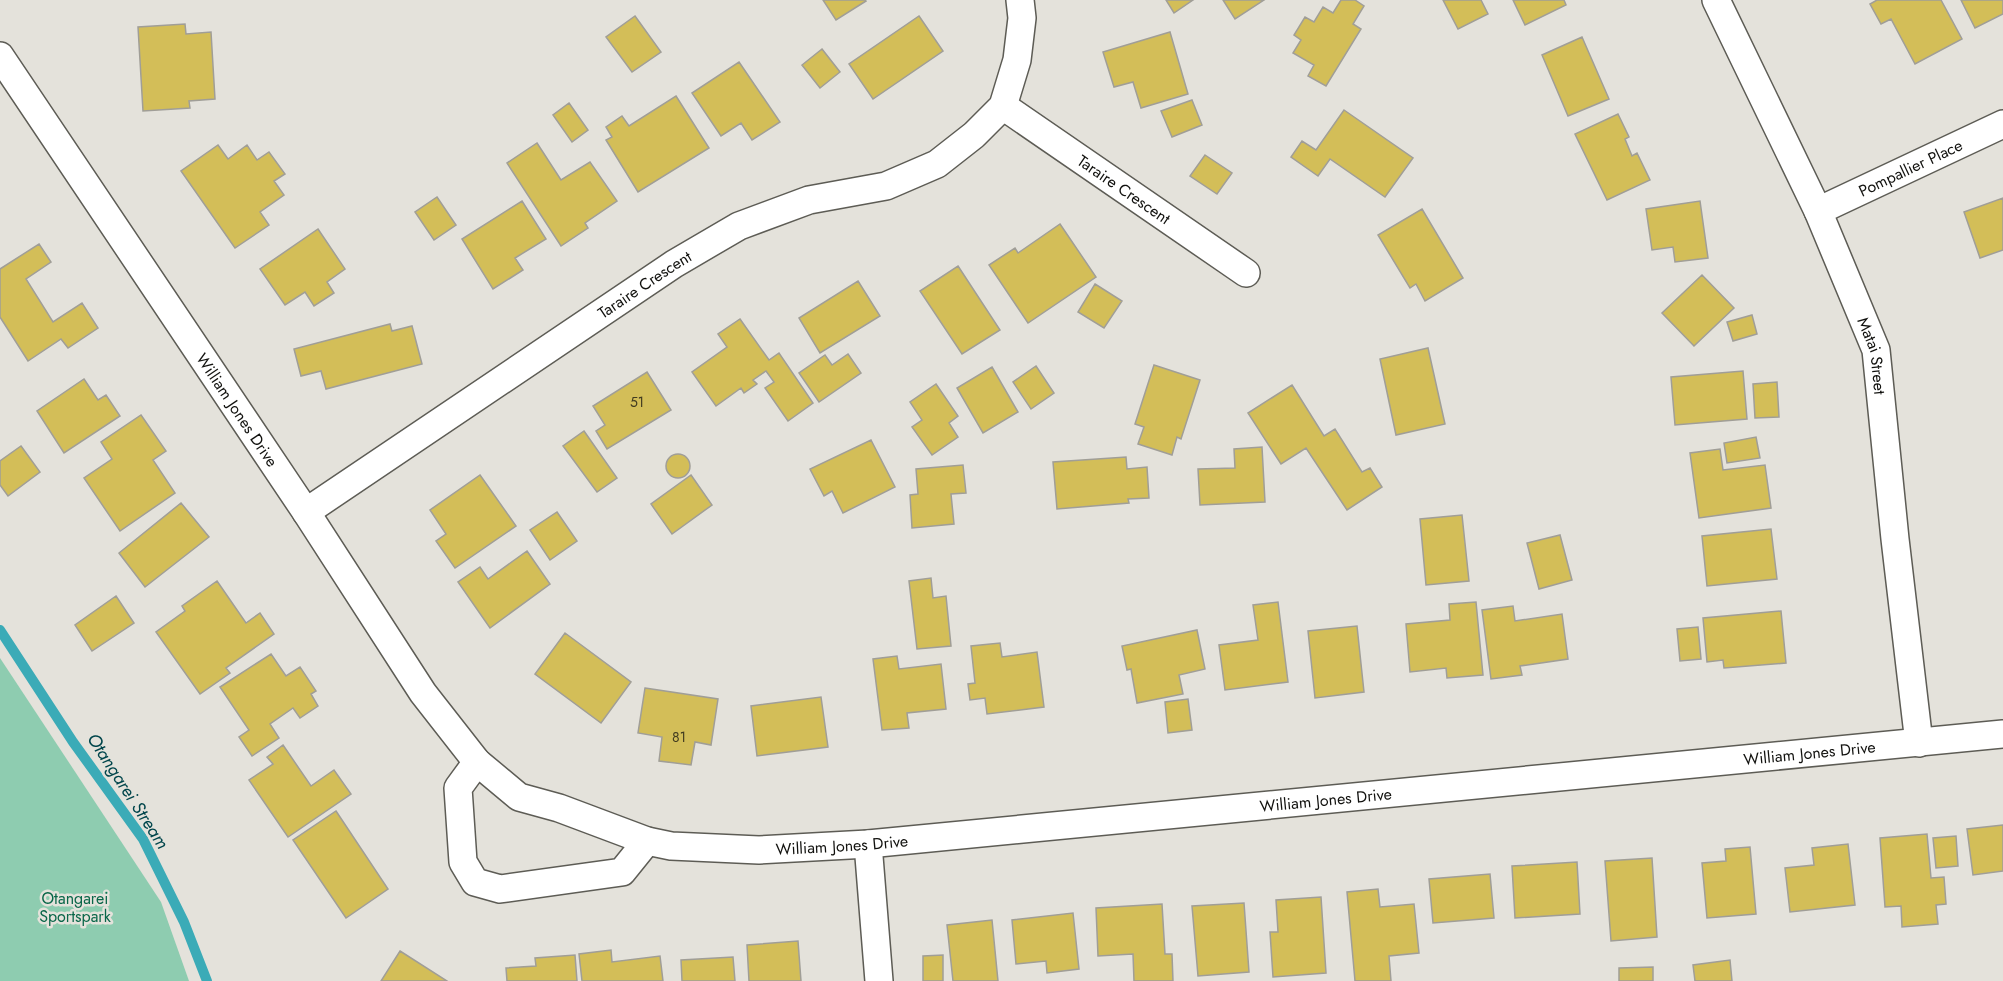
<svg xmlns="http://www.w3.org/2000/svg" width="2003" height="981" viewBox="0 0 2003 981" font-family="Jost,sans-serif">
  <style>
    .green { fill: #8eccb0 }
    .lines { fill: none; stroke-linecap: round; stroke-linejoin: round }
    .stream { stroke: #3babb7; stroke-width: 10 }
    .building { fill: #d3be58; stroke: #a09e97; stroke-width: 1.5 }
    .street-casing { stroke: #5d5c55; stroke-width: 30 }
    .street { stroke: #fff; stroke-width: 27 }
    .labels { text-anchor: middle; stroke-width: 5; stroke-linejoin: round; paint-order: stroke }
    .number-label { font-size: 14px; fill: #423c20 }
    .street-label { font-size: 16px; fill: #11110e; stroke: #e4e2db }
    .park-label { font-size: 16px; fill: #086648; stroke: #e4e2db }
    .water-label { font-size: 18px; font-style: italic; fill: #00454b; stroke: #e4e2db }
  </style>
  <rect width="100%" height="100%" fill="#e4e2db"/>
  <!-- green -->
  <path class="green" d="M 0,658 L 161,902 L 189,981 L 0,981 Z"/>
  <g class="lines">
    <!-- stream -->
    <path class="stream" d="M 0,630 L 73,742 L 143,839 L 184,922 L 207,981"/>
  </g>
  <!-- building -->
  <path class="building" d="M 823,0 L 865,0 L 866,1 L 836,20 Z
    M 1166,0 L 1193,0 L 1174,13 Z
    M 1223,0 L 1264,0 L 1235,19 Z
    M 1341,0 L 1355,0 L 1364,6 L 1353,24 L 1361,29 L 1326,86 L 1308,76 L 1314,65 L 1293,53 L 1301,40 L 1294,35 L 1305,17 L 1314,22 L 1323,7 L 1333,13 Z
    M 1443,0 L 1481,0 L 1488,14 L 1458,29 Z
    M 1513,0 L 1564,0 L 1566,5 L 1525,25 Z
    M 1877,0 L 1941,0 L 1962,39 L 1915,64 L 1891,19 L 1881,24 L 1870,4 Z
    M 1961,0 L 2003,0 L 2003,14 L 1975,28 Z
    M 635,16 L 661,52 L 632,72 L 606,37 Z
    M 919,16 L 943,51 L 873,99 L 849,64 Z
    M 185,24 L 186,34 L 211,32 L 215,99 L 189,101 L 190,108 L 143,111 L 138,27 Z
    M 1170,32 L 1188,94 L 1141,108 L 1133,82 L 1114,87 L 1103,52 Z
    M 1582,37 L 1609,99 L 1568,116 L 1542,55 Z
    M 822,49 L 840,72 L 820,88 L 802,65 Z
    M 739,62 L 780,122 L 752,140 L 741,123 L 721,136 L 692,93 Z
    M 676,96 L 709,148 L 638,192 L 606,140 L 612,137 L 606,127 L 622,116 L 629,126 Z
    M 1192,100 L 1202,125 L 1172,137 L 1161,111 Z
    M 569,103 L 588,130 L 572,142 L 553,115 Z
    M 1344,110 L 1413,158 L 1385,197 L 1330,159 L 1318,176 L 1291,157 L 1302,141 L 1316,150 Z
    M 1618,114 L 1629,137 L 1625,139 L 1632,156 L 1637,153 L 1650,180 L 1607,200 L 1575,134 Z
    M 537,143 L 561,180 L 590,162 L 617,201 L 585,223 L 588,228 L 561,246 L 507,163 Z
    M 218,145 L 228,159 L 247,145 L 257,160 L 269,152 L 285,174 L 274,181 L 284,195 L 260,212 L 269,225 L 235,248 L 181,171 Z
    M 1205,155 L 1232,173 L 1217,194 L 1190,176 Z
    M 437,197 L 456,225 L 434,240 L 415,212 Z
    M 2003,198 L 2003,250 L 1980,258 L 1964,212 Z
    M 522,201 L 546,239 L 515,258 L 523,270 L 493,289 L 462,239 Z
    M 1700,201 L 1708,258 L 1675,262 L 1673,247 L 1652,250 L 1646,209 Z
    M 1422,209 L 1463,278 L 1425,301 L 1416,284 L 1410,288 L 1378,235 Z
    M 1060,224 L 1096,277 L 1028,323 L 989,265 L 1015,248 L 1018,253 Z
    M 318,229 L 345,269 L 327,282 L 334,293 L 314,306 L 305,292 L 285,305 L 260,269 Z
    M 39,244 L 51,262 L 26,279 L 53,322 L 82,303 L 98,328 L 68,348 L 61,339 L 28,361 L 0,317 L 0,269 Z
    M 958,266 L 1000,330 L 962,354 L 920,291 Z
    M 1702,275 L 1734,308 L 1694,346 L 1662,313 Z
    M 858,281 L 880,316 L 820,353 L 799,318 Z
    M 1095,284 L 1122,301 L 1104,328 L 1078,312 Z
    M 1752,315 L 1757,334 L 1733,341 L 1727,322 Z
    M 740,319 L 769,360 L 779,353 L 813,403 L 788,421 L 765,388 L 774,382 L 766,371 L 753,380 L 757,384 L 744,393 L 741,388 L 716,406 L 692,372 L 727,347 L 718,334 Z
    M 390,324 L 392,331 L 412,326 L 422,364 L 326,389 L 321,371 L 301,376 L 294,349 Z
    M 1428,348 L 1445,424 L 1396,435 L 1380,359 Z
    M 848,354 L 861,373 L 819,402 L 799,373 L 825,355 L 832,365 Z
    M 1154,365 L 1200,380 L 1181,439 L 1177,437 L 1172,455 L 1138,444 L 1144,427 L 1135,424 Z
    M 1036,366 L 1054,393 L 1031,409 L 1013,382 Z
    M 992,367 L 1018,412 L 983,433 L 957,388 Z
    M 1743,371 L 1747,419 L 1675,425 L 1671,377 Z
    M 647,372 L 671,410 L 607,449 L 596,431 L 605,425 L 593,406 Z
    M 84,379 L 98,400 L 106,395 L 120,416 L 64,453 L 37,411 Z
    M 1777,382 L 1779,417 L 1755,418 L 1753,384 Z
    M 936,384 L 958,416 L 949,423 L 958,437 L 932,455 L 912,427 L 922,420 L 910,402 Z
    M 1292,385 L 1324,436 L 1335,429 L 1362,472 L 1370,468 L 1382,487 L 1347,510 L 1306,448 L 1281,464 L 1248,413 Z
    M 141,415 L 166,451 L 153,460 L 175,493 L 120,531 L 84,478 L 112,459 L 101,442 Z
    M 584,431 L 617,478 L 597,492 L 563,446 Z
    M 1756,437 L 1760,458 L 1727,463 L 1724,443 Z
    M 871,440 L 895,487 L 843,513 L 832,491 L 824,496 L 810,469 Z
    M 21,446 L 40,472 L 8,496 L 0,485 L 0,461 Z
    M 1262,447 L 1265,502 L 1200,505 L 1198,469 L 1235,468 L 1234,449 Z
    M 1720,449 L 1723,470 L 1765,465 L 1771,508 L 1699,518 L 1690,453 Z
    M666 466a12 12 0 1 1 24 0a12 12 0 1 1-24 0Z
    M 1126,457 L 1127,469 L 1147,467 L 1149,498 L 1128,499 L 1129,503 L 1057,509 L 1053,462 Z
    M 963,465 L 966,493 L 951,494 L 954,524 L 912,528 L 910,495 L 918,494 L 916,469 Z
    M 480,475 L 516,526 L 455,568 L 436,541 L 446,534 L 430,510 Z
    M 691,475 L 712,505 L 672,534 L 651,504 Z
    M 181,503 L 209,537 L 145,587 L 119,553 Z
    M 557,512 L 577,541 L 550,560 L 530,530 Z
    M 1462,515 L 1469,581 L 1426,585 L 1420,519 Z
    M 1771,529 L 1777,579 L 1707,586 L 1702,536 Z
    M 1560,535 L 1572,580 L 1539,589 L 1527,543 Z
    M 527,551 L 550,584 L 490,628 L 458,582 L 480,567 L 488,579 Z
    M 931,578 L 933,598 L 946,596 L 951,646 L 917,649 L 909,581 Z
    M 217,581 L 246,623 L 260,613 L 274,634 L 226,668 L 230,673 L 200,694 L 156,632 L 185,611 L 182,606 Z
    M 116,596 L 134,623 L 92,651 L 75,625 Z
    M 1278,602 L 1288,682 L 1225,690 L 1219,645 L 1258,640 L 1253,605 Z
    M 1476,602 L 1483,675 L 1447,678 L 1446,668 L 1410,672 L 1406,624 L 1450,620 L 1449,604 Z
    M 1513,606 L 1515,621 L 1562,614 L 1568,659 L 1520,666 L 1522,675 L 1491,679 L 1482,610 Z
    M 1781,611 L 1786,663 L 1724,668 L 1723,660 L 1707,662 L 1703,618 Z
    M 1357,626 L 1364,692 L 1315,698 L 1308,631 Z
    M 1698,627 L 1701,659 L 1680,661 L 1677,629 Z
    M 1197,630 L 1205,669 L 1179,675 L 1183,694 L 1137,703 L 1131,669 L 1127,670 L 1122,646 Z
    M 565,633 L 631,682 L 601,723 L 535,674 Z
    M 1000,643 L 1002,657 L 1037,652 L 1044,707 L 987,714 L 985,698 L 970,700 L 968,684 L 975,683 L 971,646 Z
    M 271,654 L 286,676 L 300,667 L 316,691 L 311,694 L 318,706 L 300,718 L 293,708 L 270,724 L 279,738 L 252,756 L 239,737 L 249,730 L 220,687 Z
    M 897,656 L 899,669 L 941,664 L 946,709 L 907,713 L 909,728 L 882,730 L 873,659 Z
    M 645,688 L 718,699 L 711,745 L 695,742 L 691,765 L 659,761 L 662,737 L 638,733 Z
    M 821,697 L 828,747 L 757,756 L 751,706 Z
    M 1188,699 L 1192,730 L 1168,733 L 1165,702 Z
    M 283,745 L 311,786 L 334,770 L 351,794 L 288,837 L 249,780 L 273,764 L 267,757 Z
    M 336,811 L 388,889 L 346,918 L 293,840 Z
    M 2003,825 L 2003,871 L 1973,875 L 1967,829 Z
    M 1927,834 L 1931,878 L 1944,877 L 1946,904 L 1936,905 L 1938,924 L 1902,927 L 1901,906 L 1885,907 L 1880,838 Z
    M 1956,836 L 1958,866 L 1936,868 L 1933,838 Z
    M 1848,844 L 1855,905 L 1790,912 L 1785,868 L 1814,865 L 1812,848 Z
    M 1750,847 L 1756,914 L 1707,918 L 1702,863 L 1726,861 L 1725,849 Z
    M 1652,858 L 1657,937 L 1611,941 L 1605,861 Z
    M 1577,862 L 1580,914 L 1515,918 L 1512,866 Z
    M 1490,874 L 1494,918 L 1433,923 L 1429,879 Z
    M 1378,889 L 1380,907 L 1414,904 L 1419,953 L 1389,956 L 1391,981 L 1355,981 L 1347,892 Z
    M 1321,897 L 1326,973 L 1273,977 L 1270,932 L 1278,932 L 1276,900 Z
    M 1244,903 L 1249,972 L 1198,976 L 1192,906 Z
    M 1162,904 L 1165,954 L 1172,954 L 1173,981 L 1134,981 L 1133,954 L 1098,956 L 1096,908 Z
    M 1073,913 L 1079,969 L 1047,973 L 1046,961 L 1016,964 L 1012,920 Z
    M 992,920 L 998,981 L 953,981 L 947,925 Z
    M 798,941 L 801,981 L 749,981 L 747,945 Z
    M 611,950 L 612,962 L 660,956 L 663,981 L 582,981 L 579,954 Z
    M 400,951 L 447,981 L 381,981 Z
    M 575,955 L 577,981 L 507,981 L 506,968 L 536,966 L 535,958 Z
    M 943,955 L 943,981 L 923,981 L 923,956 Z
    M 733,957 L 735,981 L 682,981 L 681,960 Z
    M 1730,960 L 1732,981 L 1695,981 L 1693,965 Z
    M 1653,967 L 1653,981 L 1619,981 L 1619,968 Z"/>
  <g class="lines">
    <defs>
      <g id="street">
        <path id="s1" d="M 1716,0 L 1818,211 L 1876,350 L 1895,539 L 1919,743"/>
        <path id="s2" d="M 0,56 L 306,512 L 423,693 L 477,762 L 519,797 L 559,808 L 647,841 L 671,846 L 759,850 L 868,844 L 2003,734"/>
        <path id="s3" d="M 1003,106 L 1246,273"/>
        <path id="s4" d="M 1818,211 L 2003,124"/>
        <path id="s5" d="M 306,512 L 674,264 L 739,226 L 809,200 L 886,186 L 937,164 L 974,135 L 1003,106 L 1017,60 L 1022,18 L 1020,0"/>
        <path d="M 477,762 L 458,788 L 463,862 L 475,882 L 500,889 L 622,872 L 647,841"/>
        <path d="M 868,844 L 879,981"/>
      </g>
    </defs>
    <!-- street casing -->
    <use href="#street" class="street-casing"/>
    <!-- street -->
    <use href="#street" class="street"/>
  </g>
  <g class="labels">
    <!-- number labels -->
    <g class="number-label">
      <text x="637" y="407">51</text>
      <text x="679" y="742">81</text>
    </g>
    <!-- street labels -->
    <g class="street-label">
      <text dy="6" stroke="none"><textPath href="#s4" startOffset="102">Pompallier Place</textPath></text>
      <text dy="6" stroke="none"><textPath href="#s3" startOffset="147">Taraire Crescent</textPath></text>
      <text dy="6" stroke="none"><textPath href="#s5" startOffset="408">Taraire Crescent</textPath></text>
      <text dy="6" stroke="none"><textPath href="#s1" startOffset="390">Matai Street</textPath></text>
      <text dy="6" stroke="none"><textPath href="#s2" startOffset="426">William Jones Drive</textPath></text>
      <text dy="6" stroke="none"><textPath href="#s2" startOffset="2210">William Jones Drive</textPath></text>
      <text dy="6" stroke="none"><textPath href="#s2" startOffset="1724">William Jones Drive</textPath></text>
      <text dy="6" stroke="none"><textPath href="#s2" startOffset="1238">William Jones Drive</textPath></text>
    </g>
    <!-- park labels -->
    <g class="park-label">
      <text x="75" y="904">Otangarei<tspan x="75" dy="18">Sportspark</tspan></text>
    </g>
    <!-- water labels -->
    <g class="water-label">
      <text transform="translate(128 791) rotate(57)" y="6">Otangarei Stream</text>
    </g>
  </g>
</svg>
